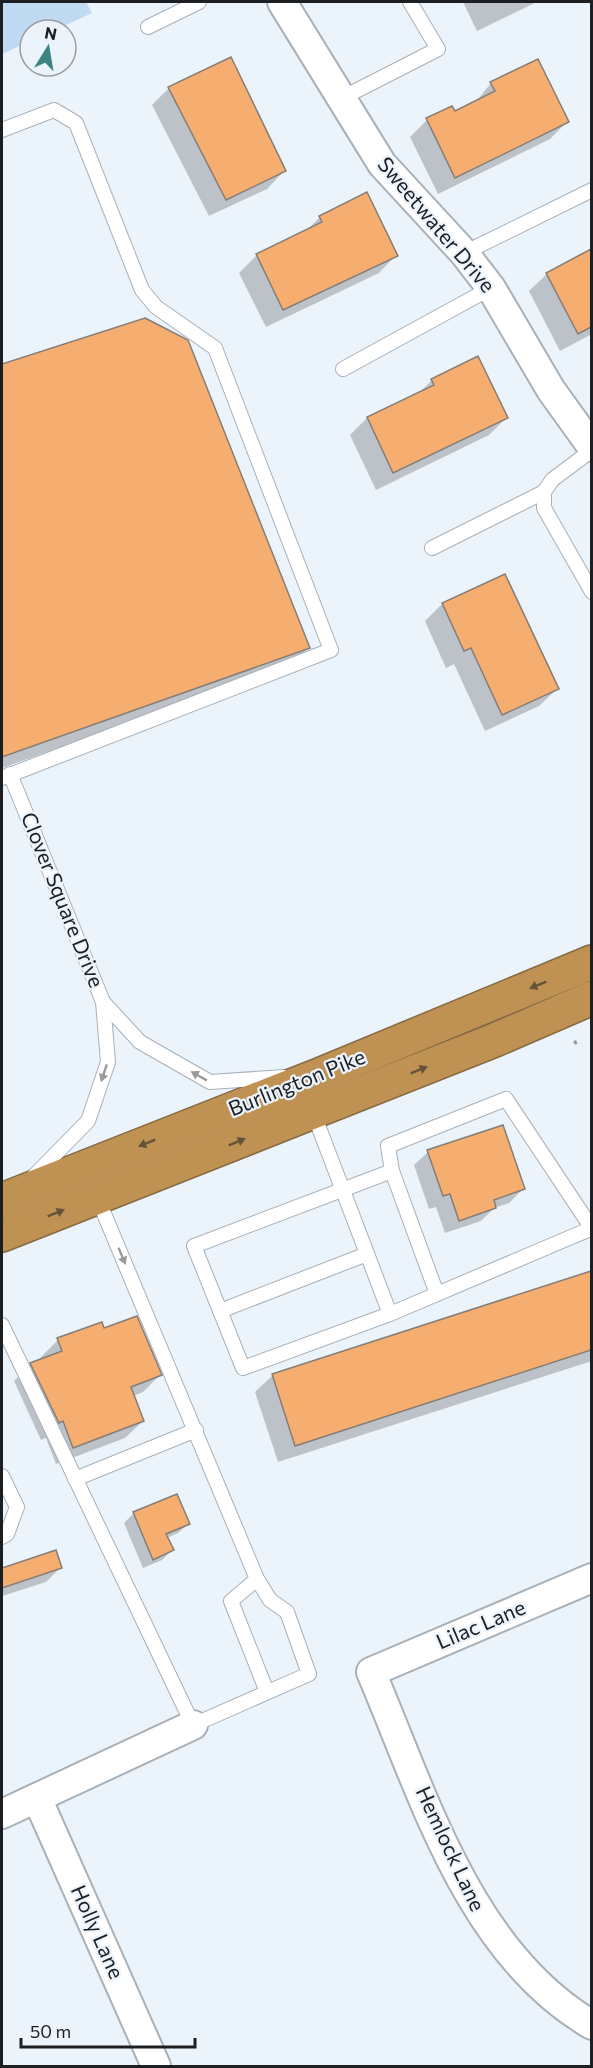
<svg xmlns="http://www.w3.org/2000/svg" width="593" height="2068" viewBox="0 0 593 2068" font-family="Commissioner,sans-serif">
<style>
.green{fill:#c0daf2}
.shadow{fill:#0003}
.building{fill:#f6ae70;stroke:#857d76;stroke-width:1.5}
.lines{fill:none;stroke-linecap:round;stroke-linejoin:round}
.lane-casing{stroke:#a8b0b8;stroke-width:16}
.street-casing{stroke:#a8b0b8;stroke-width:32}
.highway-casing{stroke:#866a42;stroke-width:36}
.path{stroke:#949aa0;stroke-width:4;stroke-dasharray:3 3;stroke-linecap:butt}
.lane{stroke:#fff;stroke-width:14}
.street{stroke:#fff;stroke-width:28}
.highway{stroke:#bf9254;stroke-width:33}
.oneway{fill:#655338}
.oneway2{fill:#999a9c}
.labels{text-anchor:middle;stroke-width:4.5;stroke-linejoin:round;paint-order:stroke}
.street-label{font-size:21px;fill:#1c1f22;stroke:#ebf3fb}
</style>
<rect width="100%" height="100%" fill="#ebf3fb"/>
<path class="green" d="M 2,2 L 86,2 L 92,13 L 55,30 L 30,30 L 30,41 L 2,54 Z"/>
<g class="shadow">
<path d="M 463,2 L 537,2 L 477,31 Z"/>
<path d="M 491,83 L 567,122 L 550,139 L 438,194 L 410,137 L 427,120 L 454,113 L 475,103 Z"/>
<path d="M 169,88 L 284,171 L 267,189 L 209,216 L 152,105 Z"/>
<path d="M 320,217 L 396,255 L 379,273 L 266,327 L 239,273 L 257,255 L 305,232 Z"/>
<path d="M 592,251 L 592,334 L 560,351 L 529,291 L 547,274 Z"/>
<path d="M 145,320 L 308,648 L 291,665 L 2,768 L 2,365 Z"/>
<path d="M 432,380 L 506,418 L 489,435 L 376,490 L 350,435 L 367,418 L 418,394 Z"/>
<path d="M 442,604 L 557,689 L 539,706 L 485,731 L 454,664 L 446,668 L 425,621 Z"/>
<path d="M 428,1152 L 523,1189 L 509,1203 L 494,1208 L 481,1221 L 445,1233 L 436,1207 L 429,1209 L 414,1165 Z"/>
<path d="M 592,1273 L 592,1361 L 278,1462 L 255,1392 L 273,1375 Z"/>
<path d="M 103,1330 L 160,1375 L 143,1392 L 133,1396 L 143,1421 L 125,1438 L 56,1464 L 46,1438 L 41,1440 L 14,1381 L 31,1364 L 42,1360 L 41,1357 L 58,1340 Z"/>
<path d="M 134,1513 L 188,1524 L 178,1533 L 167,1538 L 172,1550 L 162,1560 L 143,1568 L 124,1523 Z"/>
<path d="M 55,1552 L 60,1568 L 46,1582 L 2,1596 L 2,1569 Z"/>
</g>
<g class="building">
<path d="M 231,57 L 286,171 L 226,200 L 168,87 Z"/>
<path d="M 538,59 L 569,122 L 455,178 L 426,118 L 452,106 L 455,111 L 495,91 L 490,82 Z"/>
<path d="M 367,192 L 398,256 L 283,310 L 256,254 L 322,222 L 319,216 Z"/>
<path d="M 591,249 L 591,327 L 578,334 L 546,273 Z"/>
<path d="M 145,318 L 188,340 L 310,648 L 2,757 L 2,364 Z"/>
<path d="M 478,356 L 508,418 L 393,473 L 367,417 L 434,385 L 431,379 Z"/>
<path d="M 505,574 L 559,689 L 502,715 L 471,648 L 464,651 L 442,603 Z"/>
<path d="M 503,1125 L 525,1189 L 494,1200 L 496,1208 L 459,1221 L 450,1194 L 443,1196 L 427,1150 Z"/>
<path d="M 591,1271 L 591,1350 L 295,1446 L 272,1374 Z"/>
<path d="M 137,1316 L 162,1375 L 131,1387 L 144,1421 L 73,1448 L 63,1421 L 59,1423 L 30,1363 L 62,1351 L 57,1338 L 102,1322 L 104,1328 Z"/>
<path d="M 177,1494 L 190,1524 L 166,1534 L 174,1550 L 153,1560 L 133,1512 Z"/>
<path d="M 56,1550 L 62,1568 L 2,1588 L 2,1568 Z"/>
</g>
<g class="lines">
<defs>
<g id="lane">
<path d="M 148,27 L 199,2"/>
<path d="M 342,98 L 438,49 L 410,2"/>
<path d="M 2,130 L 54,110 L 76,123 L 142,290 L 156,307 L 215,348 L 331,650 L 2,778"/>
<path d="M 464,253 L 592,190"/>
<path d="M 343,369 L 491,288"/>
<path d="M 592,450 L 552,480 L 544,492 L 544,508 L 592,592"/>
<path d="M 432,548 L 544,492"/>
<path d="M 10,774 L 103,1002"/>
<path d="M 313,1112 L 390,1314 L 243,1368 L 194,1246 L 392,1171 L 388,1146 L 506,1099 L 587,1221 L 590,1229 L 390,1314"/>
<path d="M 392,1171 L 437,1294"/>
<path d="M 31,1179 L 88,1121 L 108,1062 L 103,1002 L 140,1042 L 210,1082 L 284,1077"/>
<path d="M 220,1311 L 367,1254"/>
<path d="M 2,1325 L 193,1725 L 309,1674 L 287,1612 L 270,1600 L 257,1579 L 97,1197"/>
<path d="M 2,1476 L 17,1507 L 7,1534 L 2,1537"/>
<path d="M 75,1479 L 196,1430"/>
<path d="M 257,1579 L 231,1601 L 267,1692"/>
</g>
<g id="street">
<path d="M 282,2 L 382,164 L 464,253 L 491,288 L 551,390 L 592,447"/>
<path d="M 592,1578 L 371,1672 C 424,1796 469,1953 592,2025"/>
<path d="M 37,1798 L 156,2066"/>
<path d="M 2,1814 L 193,1725"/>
</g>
<g id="highway">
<path d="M 2,1200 L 319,1075 L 592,962"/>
<path d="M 2,1235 L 495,1040 L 592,998"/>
</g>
</defs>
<use href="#lane" class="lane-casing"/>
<use href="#street" class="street-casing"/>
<use href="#highway" class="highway-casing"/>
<path class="path" d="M 574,1043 L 579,1041"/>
<use href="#lane" class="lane"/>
<use href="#street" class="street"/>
<use href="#highway" class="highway"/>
</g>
<defs><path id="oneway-solid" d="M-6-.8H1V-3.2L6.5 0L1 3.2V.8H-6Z" transform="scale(1.5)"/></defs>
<g class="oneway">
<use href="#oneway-solid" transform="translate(538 985) rotate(158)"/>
<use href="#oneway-solid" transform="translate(419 1070) rotate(-22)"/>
<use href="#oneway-solid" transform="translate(237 1142) rotate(-22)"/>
<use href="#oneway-solid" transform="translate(147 1143) rotate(158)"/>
<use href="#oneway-solid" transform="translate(56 1213) rotate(-22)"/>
</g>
<g class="oneway2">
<use href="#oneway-solid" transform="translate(104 1073) rotate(108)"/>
<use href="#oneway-solid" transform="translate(199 1076) rotate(-151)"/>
<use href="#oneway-solid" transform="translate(122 1256) rotate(67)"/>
</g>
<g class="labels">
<g class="street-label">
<text transform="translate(436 225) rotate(50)" y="7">Sweetwater Drive</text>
<text transform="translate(62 900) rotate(68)" y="7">Clover Square Drive</text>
<text transform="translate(297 1083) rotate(-22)" y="7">Burlington Pike</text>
<text transform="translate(481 1625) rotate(-23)" y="7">Lilac Lane</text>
<text transform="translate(450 1849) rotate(65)" y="7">Hemlock Lane</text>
<text transform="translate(97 1932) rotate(66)" y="7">Holly Lane</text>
</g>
</g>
<rect width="593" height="2068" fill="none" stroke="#1c1f22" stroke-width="6"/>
<g transform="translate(48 48) rotate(11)"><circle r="28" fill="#ebf3fb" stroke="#989ea4" stroke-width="1.5"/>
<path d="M0-4.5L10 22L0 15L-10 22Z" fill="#3d8584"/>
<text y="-9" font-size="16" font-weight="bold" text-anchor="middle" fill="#1c1f22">N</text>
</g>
<path d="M21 2038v9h174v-9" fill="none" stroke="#1c1f22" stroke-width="3"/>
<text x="30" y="2038" font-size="18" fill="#1c1f22" stroke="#ebf3fb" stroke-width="4.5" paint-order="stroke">50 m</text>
</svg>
